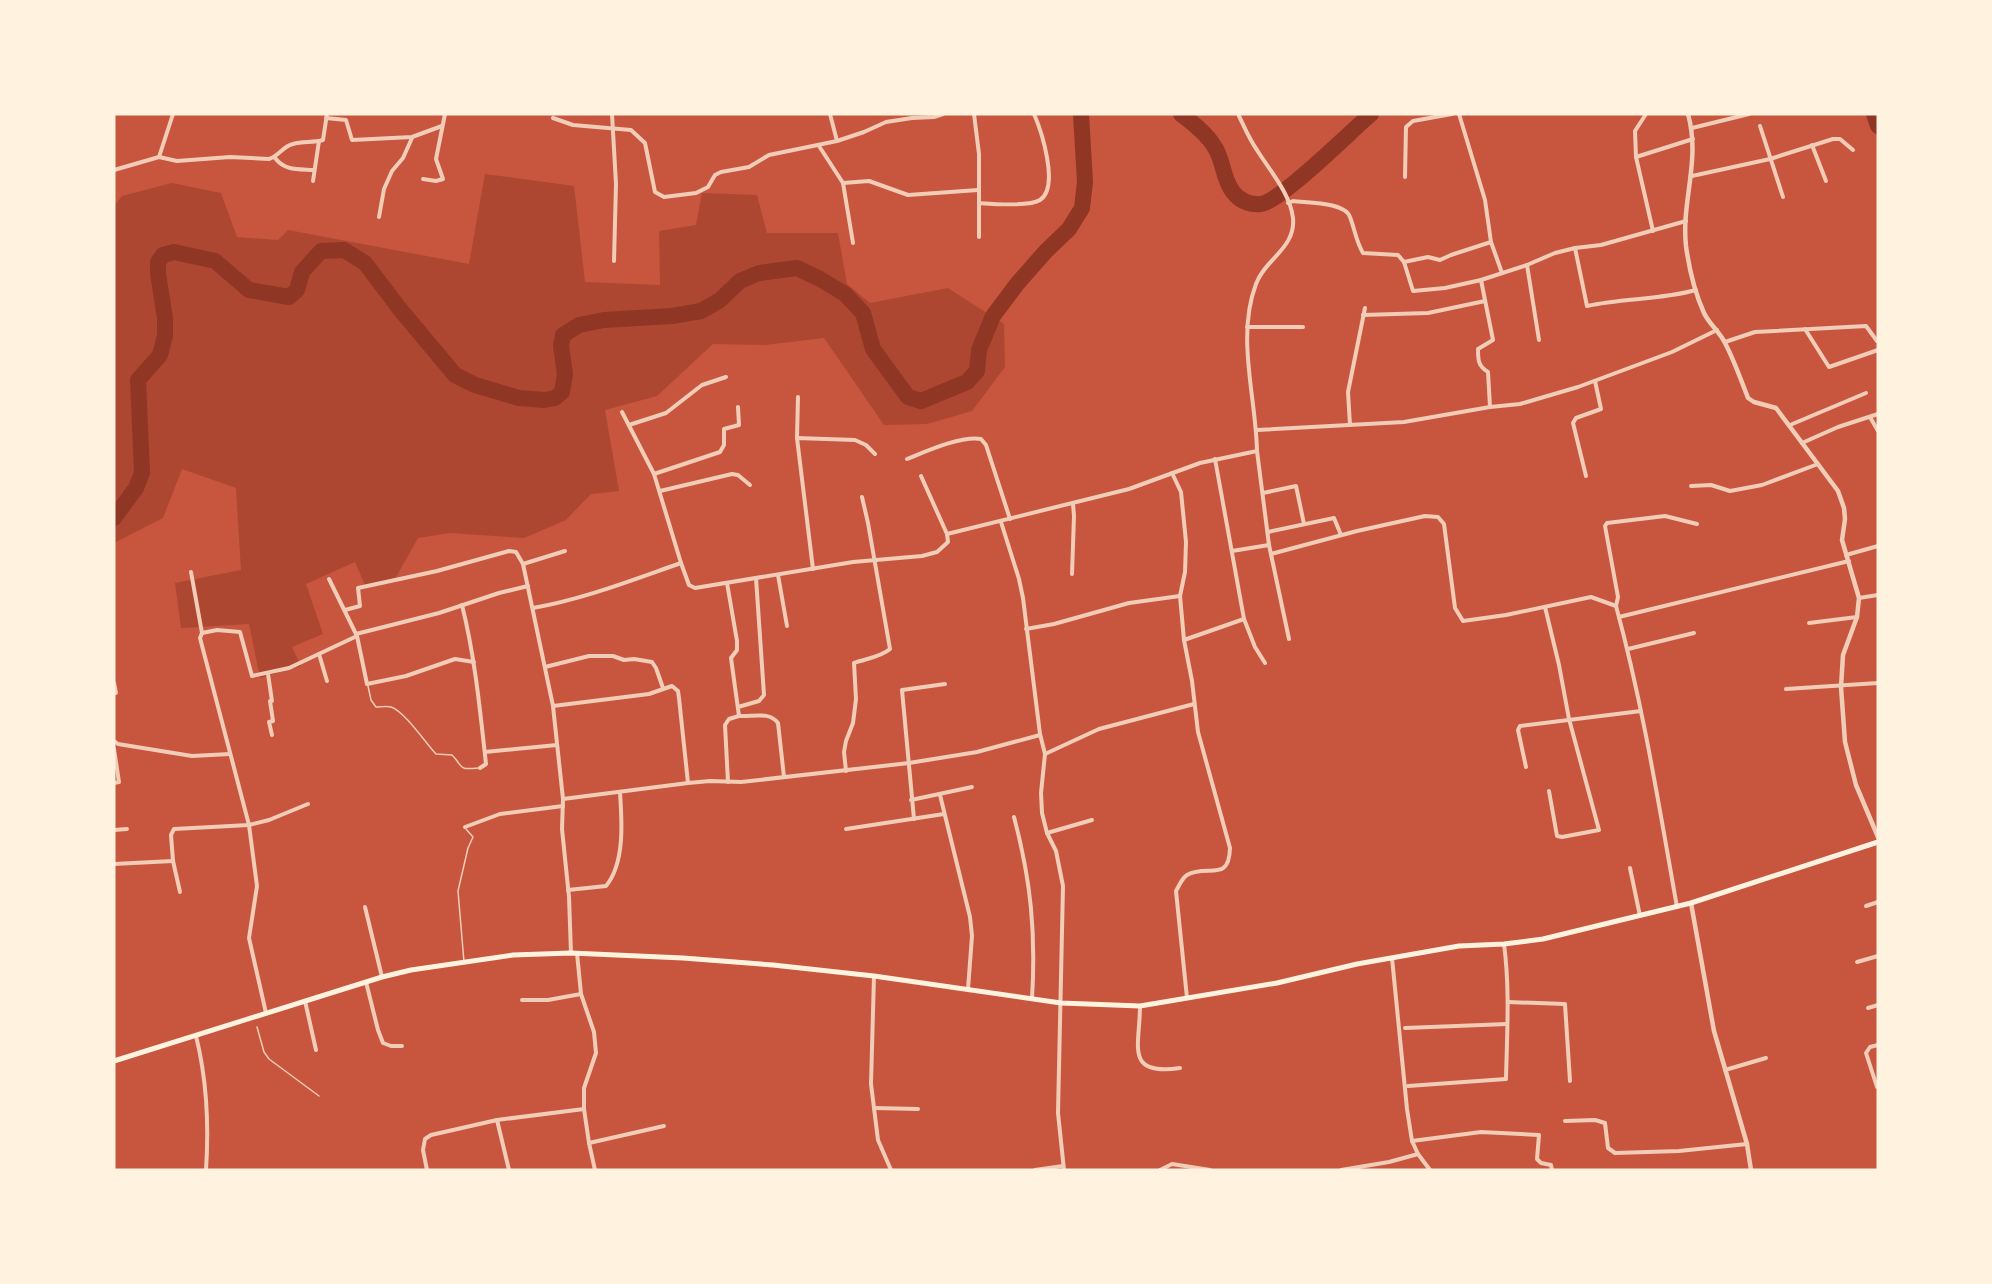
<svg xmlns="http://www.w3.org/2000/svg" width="1992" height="1284" viewBox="0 0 1992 1284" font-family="Mulish,sans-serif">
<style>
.green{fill:#ae4732}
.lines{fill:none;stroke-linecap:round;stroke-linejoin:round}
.river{stroke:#8f3625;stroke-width:16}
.service{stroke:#f1ccb7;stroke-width:1.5}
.minor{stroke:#f1ccb7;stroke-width:4}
.tertiary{stroke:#f1ccb7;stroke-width:4.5}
.secondary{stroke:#fff3e0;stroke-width:5}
</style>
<rect width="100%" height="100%" fill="#c8553d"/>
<path class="green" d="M 485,174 L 574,186 L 585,282 L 660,285 L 659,231 L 696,225 L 702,193 L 757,195 L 767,233 L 838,233 L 847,284 L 870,303 L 948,288 L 1004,324 L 1005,367 L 972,411 L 927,424 L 884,425 L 824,338 L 765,345 L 713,344 L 657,396 L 605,410 L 619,491 L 591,494 L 566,520 L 524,538 L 450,533 L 418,538 L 395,579 L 365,585 L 355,562 L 306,584 L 323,634 L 292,647 L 301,666 L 260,678 L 249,624 L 181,628 L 175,583 L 241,570 L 236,488 L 182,469 L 163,518 L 114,543 L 114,206 L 122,196 L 172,183 L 221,193 L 237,237 L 278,240 L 288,230 L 469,264 Z"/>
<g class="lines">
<g class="river">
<path d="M 1181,114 C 1193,123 1206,133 1214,146 C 1224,160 1222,178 1233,192 C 1240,201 1250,205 1261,204 C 1280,202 1352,130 1371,114"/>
<path d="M 1874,114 L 1878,126"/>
<path d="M 114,518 L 136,488 L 142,473 L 138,380 L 160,355 L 165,336 L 165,318 L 158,274 L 158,262 L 163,255 L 174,252 L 215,261 L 249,290 L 289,297 L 297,290 L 302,272 L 321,251 L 344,250 L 365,263 L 399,308 L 455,375 L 475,385 L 519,398 L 544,400 L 555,398 L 562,392 L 565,374 L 561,346 L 563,335 L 579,325 L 604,320 L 672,316 L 701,311 L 720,300 L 740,281 L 759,273 L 797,268 L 820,279 L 845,294 L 863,313 L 873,349 L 908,397 L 921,401 L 967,382 L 977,371 L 979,350 L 993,316 L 1017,284 L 1046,251 L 1069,229 L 1082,208 L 1085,182 L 1081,114"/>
</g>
<g class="service">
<path d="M 368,686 L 371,700 L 376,707 C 380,707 387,706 391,707 C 404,711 425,742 436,754 L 452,755 C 465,768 456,770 479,768"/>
<path d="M 464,962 L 458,891 L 468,848 L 473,837 L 466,829"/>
<path d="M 257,1027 L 264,1052 L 269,1059 L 319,1096"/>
</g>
<g class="minor">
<path d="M 612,114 L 616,184 L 614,261"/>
<path d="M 830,114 L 837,141"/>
<path d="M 974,114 L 979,154 L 979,203 C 993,204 1029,207 1040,200 C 1060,187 1041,130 1034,114"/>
<path d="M 1459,114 L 1485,200 L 1491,242 L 1502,273"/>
<path d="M 1646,114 L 1635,131 L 1636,157 L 1653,231"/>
<path d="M 326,118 L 346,120 L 352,140 L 412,137 L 442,126"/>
<path d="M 553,118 L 573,125 L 631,130 L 645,143 L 655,192 L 664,197 L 696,193 L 708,187 L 715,175 L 721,172 L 749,167 L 769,155 L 837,141 L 864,132 L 886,122 L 912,118 L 934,117 L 943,114"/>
<path d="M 1760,126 L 1783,197"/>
<path d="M 1692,128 L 1749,114"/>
<path d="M 1812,145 L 1826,181"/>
<path d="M 819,146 L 843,183 L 853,243"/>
<path d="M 159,157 L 173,114"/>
<path d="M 1636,157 L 1693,139"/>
<path d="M 275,158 C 285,171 298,169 314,170"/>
<path d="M 114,170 L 159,157 L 177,161 L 230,157 L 269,159 C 279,156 283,146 293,144 C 303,141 313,143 323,140 L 327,114"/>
<path d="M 1692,176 L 1770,159 L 1833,139 L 1840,139 L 1853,150"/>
<path d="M 1405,177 L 1406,127 L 1413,121 L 1452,114"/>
<path d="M 423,179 L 436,181 L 443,179 L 436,159 L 445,114"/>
<path d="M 313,181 L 319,141"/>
<path d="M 843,183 L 869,181 L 908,195 L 978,190"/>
<path d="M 979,203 L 979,237"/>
<path d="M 1288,203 L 1293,201 C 1308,203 1345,202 1350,217 C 1355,230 1356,241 1363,253 L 1398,255 L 1404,262 L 1413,291 L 1445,288 L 1481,280 L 1527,265 L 1555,253 L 1575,248 L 1601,245 L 1686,221"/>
<path d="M 379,217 L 384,189 L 392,171 L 403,158 L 412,138"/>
<path d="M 1575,248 L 1587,306 C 1623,298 1660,300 1696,290"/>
<path d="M 1404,262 L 1428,257 L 1440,260 L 1451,255 L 1491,242"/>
<path d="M 1527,265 L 1539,340"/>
<path d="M 1481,280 L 1493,340 L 1478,349 C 1478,360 1478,366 1488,372 L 1490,407"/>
<path d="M 1363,315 L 1428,313 L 1485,301"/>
<path d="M 1247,327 L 1303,327"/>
<path d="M 1805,329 L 1829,367 L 1878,350"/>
<path d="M 1725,342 L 1755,332 L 1866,326 L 1877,341"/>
<path d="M 622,412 L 654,474 L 681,563"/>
<path d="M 1870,417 L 1878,431"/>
<path d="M 629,425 L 666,413 L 702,385 L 726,377"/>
<path d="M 1350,425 L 1348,392 L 1365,308"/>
<path d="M 1790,425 L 1866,393"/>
<path d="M 1257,430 L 1404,422 L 1490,407 L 1520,404 L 1578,387 L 1672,352 L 1717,330"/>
<path d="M 797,438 L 798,397"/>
<path d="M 1802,443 L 1838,427 L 1878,414"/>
<path d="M 1257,451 L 1269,545 L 1289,639"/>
<path d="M 907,459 C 927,451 960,436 981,439 L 986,445 L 1010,519"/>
<path d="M 1215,459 L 1244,619 L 1255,647 L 1265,663"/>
<path d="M 1172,473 L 1181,492 L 1186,542 L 1185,572 L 1180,596 L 1184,640 L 1192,681 L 1198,732 L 1230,848 C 1229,884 1207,863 1187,875 C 1182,878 1179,886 1176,891 L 1187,998"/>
<path d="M 654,474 L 720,452 L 724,445 L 724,429 L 739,425 L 738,407"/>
<path d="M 1586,476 L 1573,423 L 1576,418 L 1601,409 L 1595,381"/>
<path d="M 1691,486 L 1711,485 L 1730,491 L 1762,485 L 1818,464"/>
<path d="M 660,491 L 732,474 L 738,475 L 750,485"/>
<path d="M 1263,493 L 1296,486 L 1304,524"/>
<path d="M 1001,522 L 1019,579 L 1023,598 L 1040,734 L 1045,754 L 1041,793 L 1042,813 L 1047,833 L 1056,851 L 1063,886 L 1058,1113 L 1064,1170"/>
<path d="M 1268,532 L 1334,518 L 1341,535"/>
<path d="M 947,534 L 1129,489 L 1200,463 L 1257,451 C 1256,397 1236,337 1256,284 C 1265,259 1296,248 1293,218 C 1290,193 1270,171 1257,150 C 1249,139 1244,126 1238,114"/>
<path d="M 1232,551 L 1269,545"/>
<path d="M 1271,554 L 1357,531 L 1425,516 L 1438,517 L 1444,524 L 1455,608 L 1463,621 L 1506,615 L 1591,597 L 1616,606 C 1643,705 1659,806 1677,907"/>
<path d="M 1846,555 L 1878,546"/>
<path d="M 523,564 L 565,551"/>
<path d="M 813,569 L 797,438 L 855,440 L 866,445 L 875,454"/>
<path d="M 1072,574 L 1074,516 L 1073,504"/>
<path d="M 778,575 L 787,626"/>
<path d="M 329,579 L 356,634"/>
<path d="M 727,583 L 737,641 L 737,650 L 731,658 L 739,716 C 753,717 769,711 778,723 L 784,777"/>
<path d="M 1859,598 L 1878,595"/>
<path d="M 462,605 C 475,657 480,710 486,764 L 480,768"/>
<path d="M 1616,606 L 1618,597 L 1605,526 L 1607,523 L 1665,516 L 1697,524"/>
<path d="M 1545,607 L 1559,665 L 1569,719 L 1599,830 L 1562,837 L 1557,836 L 1549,791"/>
<path d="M 533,608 C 584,599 632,580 681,563 L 689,585 L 695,588 L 853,562 L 922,556 L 937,552 L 948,542 L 947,534 L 921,476"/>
<path d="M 345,610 L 360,606 L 358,588 L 437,571 L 509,551 L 516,552 L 523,564 L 553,706 L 563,799 L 562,829 L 569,897 L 571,953"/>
<path d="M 1619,617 L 1849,561"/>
<path d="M 1809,623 L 1857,617"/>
<path d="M 1026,629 L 1054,624 L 1129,603 L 1180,596"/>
<path d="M 202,633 L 217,630 L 240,632 L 252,676 L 289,668 L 357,636 L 356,634 L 439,613 L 499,593 L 528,586"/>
<path d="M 357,636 L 367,684 L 406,676 L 455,659 L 474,662"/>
<path d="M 1184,640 L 1244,619"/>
<path d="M 1628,649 L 1694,633"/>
<path d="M 319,654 L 327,681"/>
<path d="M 545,667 L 589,656 L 613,656 L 624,660 L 634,659 L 652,662 L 656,668 L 663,688"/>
<path d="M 268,674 L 272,701 L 270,701 L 273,721 L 269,722 L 272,735"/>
<path d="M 114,683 L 116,693"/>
<path d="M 1786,689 L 1878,683"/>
<path d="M 553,706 L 649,694 L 672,686 L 678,691 L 679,698 L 688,783"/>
<path d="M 738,707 L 759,701 L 764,695 L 756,578"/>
<path d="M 114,741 L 118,744 L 192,756 L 230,754"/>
<path d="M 114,749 L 119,782 L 114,783"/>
<path d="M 485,752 L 557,745"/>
<path d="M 1045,754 L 1099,729 L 1194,704"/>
<path d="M 1526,767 L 1518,730 L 1520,726 L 1641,711"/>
<path d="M 846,771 L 844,752 L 846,741 L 853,723 L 856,699 L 854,663 C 865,659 881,657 890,649 L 868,523 L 862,497"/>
<path d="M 728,782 L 725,725 L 729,719 L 739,716"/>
<path d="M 940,795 L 970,917 L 972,936 L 968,989"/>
<path d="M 563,799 L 688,783 L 710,781 L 741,782 L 909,763 L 977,752 L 1040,735"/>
<path d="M 911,800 L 972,787"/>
<path d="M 1014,817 C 1031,881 1036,933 1032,999"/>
<path d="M 914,819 L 902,690 L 945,684"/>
<path d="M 465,827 L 500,814 L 563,806"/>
<path d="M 846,829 L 944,814"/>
<path d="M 114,830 L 127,829"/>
<path d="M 1047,833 L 1092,820"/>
<path d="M 173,861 L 180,892"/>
<path d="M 114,864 L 173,861 L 171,835 L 174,829 L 249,825 L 200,638 L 202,633 L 191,572"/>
<path d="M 1630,868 L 1640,916"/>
<path d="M 568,890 L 606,886 C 625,863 622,821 620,793"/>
<path d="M 1866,906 L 1878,902"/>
<path d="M 365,907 L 382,977"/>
<path d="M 577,953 L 581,994 L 594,1032 L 596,1053 L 584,1088 L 584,1109 L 589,1143 L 595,1170"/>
<path d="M 1392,958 L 1407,1109 L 1412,1141 L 1418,1154 L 1430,1170"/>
<path d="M 1857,962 L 1878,956"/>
<path d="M 874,976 L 871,1084 L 878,1140 L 891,1170"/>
<path d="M 366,982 L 378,1030 L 383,1043 L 391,1046 L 402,1046"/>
<path d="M 522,1000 L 548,1000 L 581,994"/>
<path d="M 305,1001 L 316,1050"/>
<path d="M 1508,1002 L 1565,1004 L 1570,1081"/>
<path d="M 1140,1006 C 1140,1046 1124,1076 1180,1068"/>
<path d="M 1868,1008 L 1878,1005"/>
<path d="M 266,1013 L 249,938 L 257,886 L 249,825 L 269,820 L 308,804"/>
<path d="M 1405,1028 L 1507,1024"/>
<path d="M 196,1036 C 207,1080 209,1125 206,1170"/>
<path d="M 1725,1070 L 1766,1058"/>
<path d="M 1408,1086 L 1506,1079 C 1507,1034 1510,989 1504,944"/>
<path d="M 1877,1087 L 1866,1053 L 1870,1047 L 1878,1045"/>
<path d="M 874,1108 L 918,1109"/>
<path d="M 497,1120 L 509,1170"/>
<path d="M 1565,1121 L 1595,1120 L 1605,1123 L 1608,1148 L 1615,1153 L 1679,1151 L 1747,1144"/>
<path d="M 1412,1141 L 1481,1132 L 1539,1135 L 1537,1159 L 1541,1163 L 1551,1165 L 1552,1170"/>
<path d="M 589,1143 L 664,1126"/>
<path d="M 427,1170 L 423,1150 L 425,1139 L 431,1135 L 497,1120 L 584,1109"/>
<path d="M 1035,1170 L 1063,1166"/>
<path d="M 1160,1170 L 1172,1164 L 1210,1170"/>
<path d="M 1341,1170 L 1389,1162 L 1418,1154"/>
</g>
<g class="tertiary">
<path d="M 1688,114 C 1701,161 1681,201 1686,246 C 1689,268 1695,293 1704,313 C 1709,324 1720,332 1725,343 C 1734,360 1741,380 1748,398 L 1754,402 L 1776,408 L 1838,491 L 1844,508 L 1845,519 L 1842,540 L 1859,598 L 1857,617 L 1843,655 L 1841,687 L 1845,742 L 1856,785 L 1878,837"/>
<path d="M 1691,903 L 1714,1031 L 1747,1144 L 1751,1170"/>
</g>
<path class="secondary" d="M 114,1061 L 382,977 L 411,970 L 513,955 L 571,953 L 683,958 L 773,965 L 874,976 L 1061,1003 L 1140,1006 L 1277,983 L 1357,964 L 1459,946 L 1504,944 L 1543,939 L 1691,903 L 1878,842"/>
</g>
<rect width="1992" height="1284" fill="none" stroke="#fff3e0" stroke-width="231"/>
</svg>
